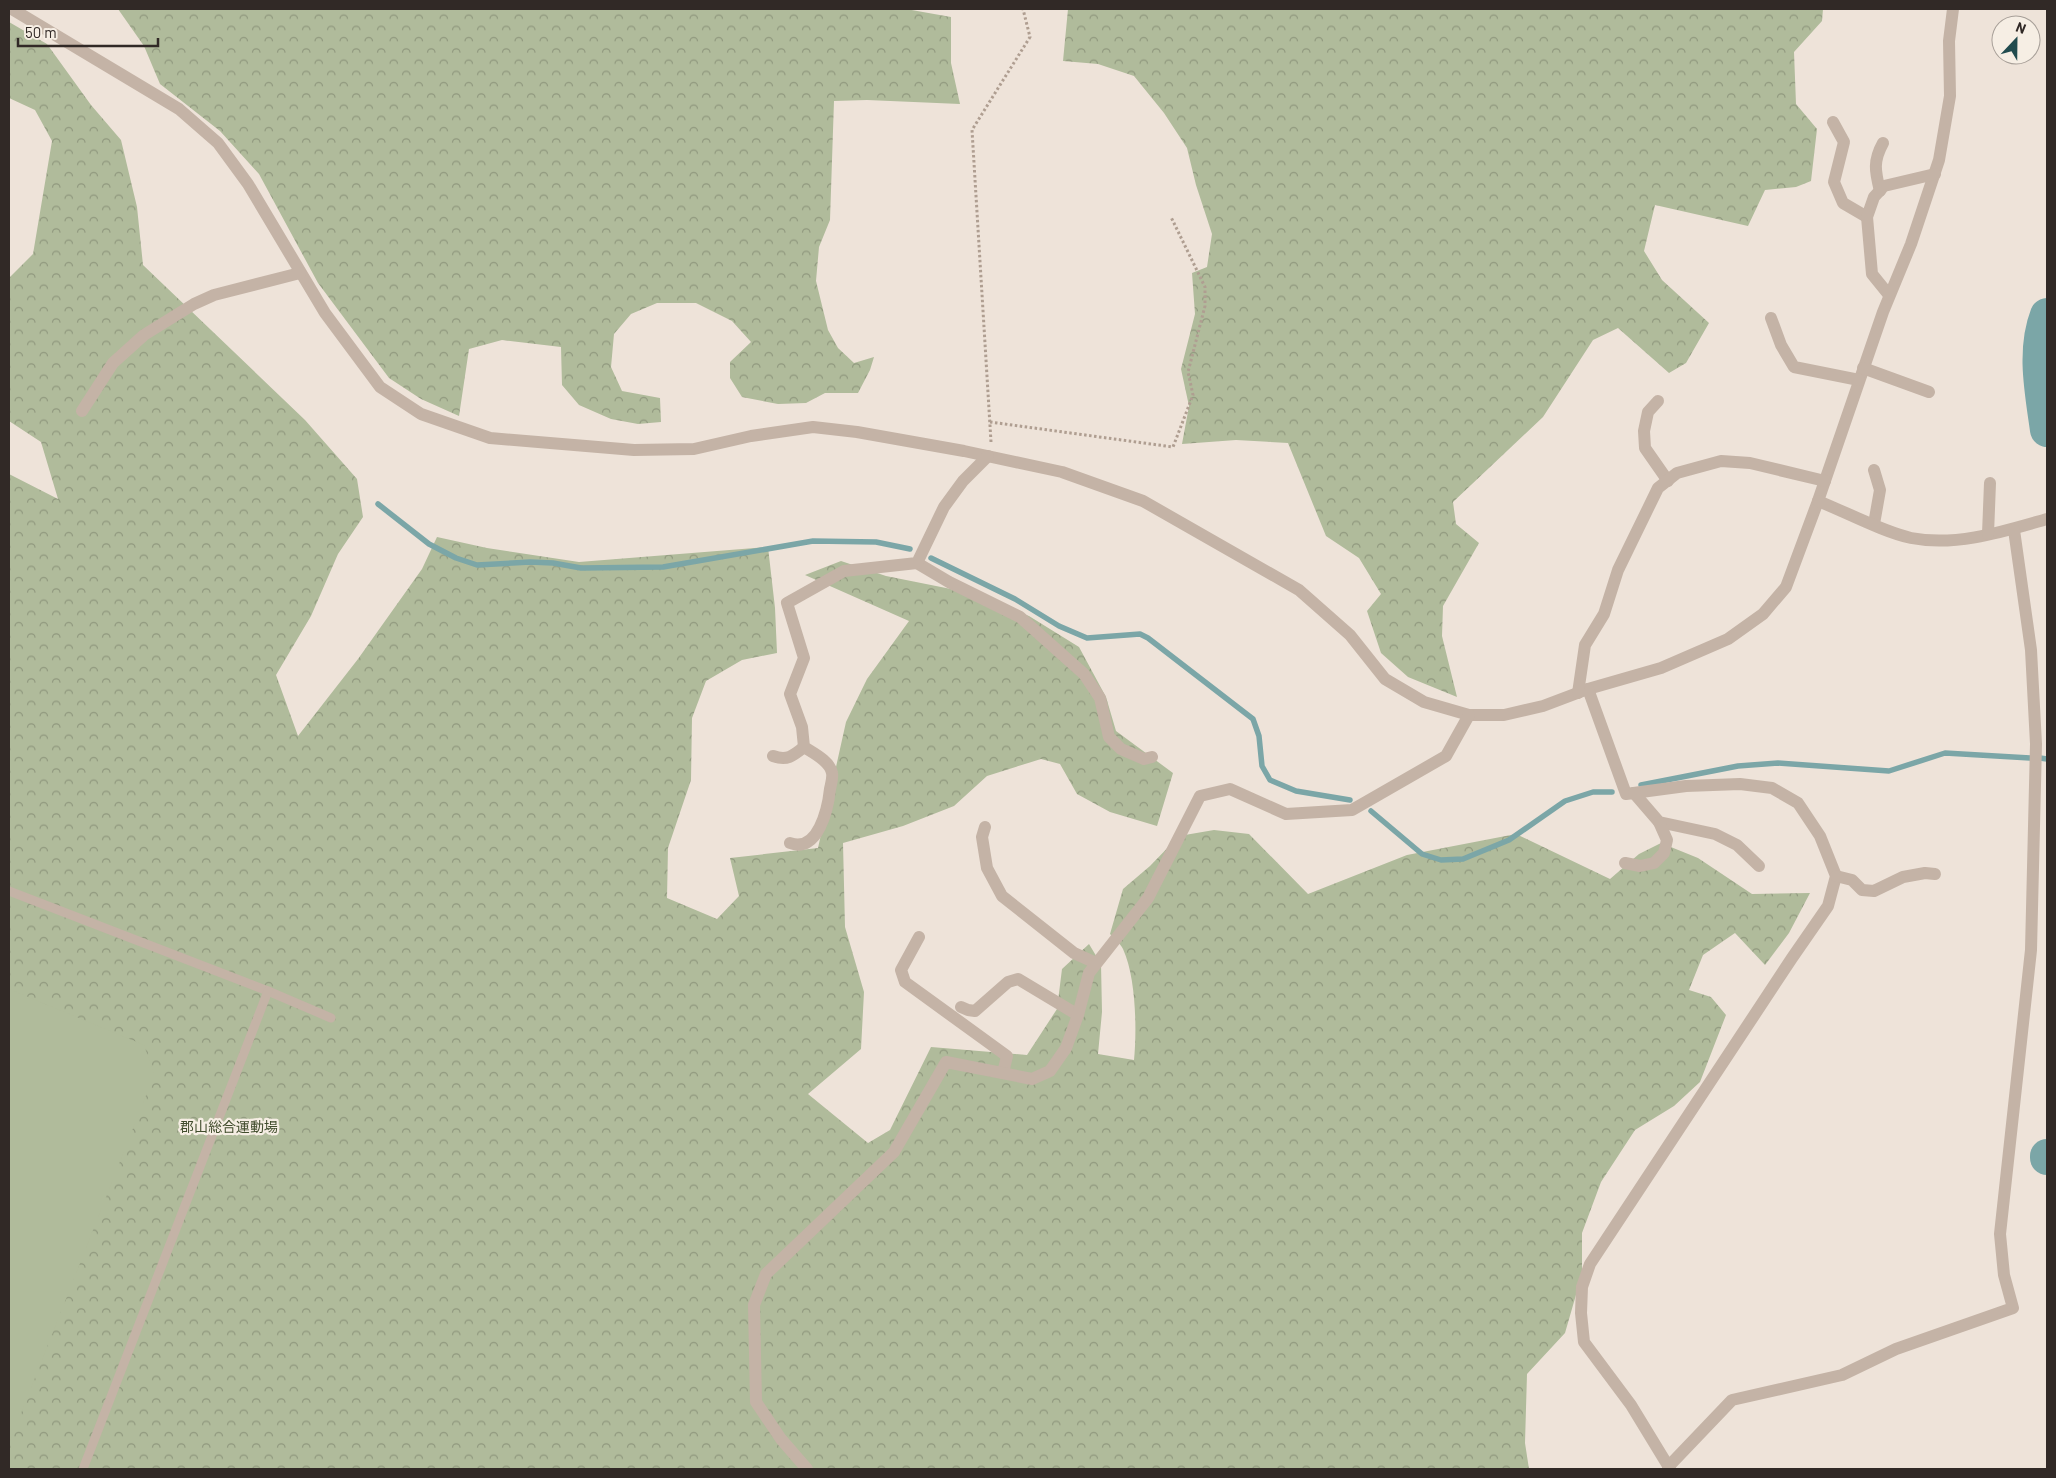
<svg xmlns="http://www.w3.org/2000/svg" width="2056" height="1478" viewBox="0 0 2056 1478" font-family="Barlow,'Noto Sans JP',sans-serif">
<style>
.forest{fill:url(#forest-crowns)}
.garden{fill:#b0bb9b}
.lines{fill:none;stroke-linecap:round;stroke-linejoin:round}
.stream{stroke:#7ba6a7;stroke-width:5.5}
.river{stroke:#7ba6a7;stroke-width:34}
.path{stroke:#af9e91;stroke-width:3;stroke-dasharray:2.5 2.5;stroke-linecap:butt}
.lane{stroke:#c4b3a6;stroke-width:9}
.street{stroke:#c4b3a6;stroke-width:12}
.labels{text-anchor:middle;stroke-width:4.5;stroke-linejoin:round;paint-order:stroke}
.park-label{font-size:14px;fill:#414d2d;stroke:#f6eee4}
</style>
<defs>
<pattern id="forest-crowns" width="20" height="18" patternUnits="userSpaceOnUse" patternTransform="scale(1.25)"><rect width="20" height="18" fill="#b0bb9b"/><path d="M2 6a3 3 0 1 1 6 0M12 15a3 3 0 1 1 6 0" fill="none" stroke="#90987e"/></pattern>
</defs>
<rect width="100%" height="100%" fill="#eee3d9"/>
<g class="forest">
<path d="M 118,9 L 906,9 L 951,17 L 951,63 L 960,104 L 867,100 L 834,101 L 830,220 L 819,247 L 816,281 L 828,330 L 838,348 L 854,363 L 874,357 L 870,370 L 858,393 L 825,393 L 806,403 L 778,404 L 742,397 L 730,378 L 730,362 L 751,342 L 732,321 L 696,303 L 657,303 L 631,314 L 614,334 L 611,367 L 622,391 L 660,398 L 661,422 L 638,424 L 611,419 L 579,405 L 562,385 L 561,347 L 502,340 L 469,349 L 459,416 L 421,399 L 389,378 L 318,283 L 259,174 L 220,131 L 160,84 L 144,46 Z"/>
<path d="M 1068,9 L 1823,9 L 1822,21 L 1794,52 L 1796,104 L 1817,129 L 1811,181 L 1796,187 L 1765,190 L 1748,226 L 1655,205 L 1644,251 L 1662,280 L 1709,323 L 1686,363 L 1669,373 L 1618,328 L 1593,340 L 1543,417 L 1453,502 L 1456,524 L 1479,543 L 1443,606 L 1442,636 L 1457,697 L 1408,677 L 1381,653 L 1367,611 L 1381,594 L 1359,558 L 1326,536 L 1288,443 L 1236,440 L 1182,444 L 1189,406 L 1181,369 L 1195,314 L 1192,273 L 1207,267 L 1212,234 L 1196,185 L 1187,148 L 1164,113 L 1134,76 L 1098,64 L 1063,61 Z"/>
<path d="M 9,22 L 47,44 L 91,105 L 121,140 L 137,207 L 143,265 L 305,420 L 357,479 L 363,517 L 338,554 L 311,616 L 276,675 L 298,736 L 358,659 L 422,569 L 437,537 L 487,548 L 579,562 L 768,547 L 775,608 L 777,653 L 742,660 L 706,681 L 692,718 L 691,780 L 668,848 L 667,898 L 717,919 L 739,896 L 730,858 L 818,848 L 846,722 L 867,679 L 909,621 L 805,575 L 841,561 L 886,576 L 951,589 L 1029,616 L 1079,647 L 1106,697 L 1116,731 L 1173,773 L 1157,826 L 1110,812 L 1077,794 L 1060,764 L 1041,759 L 987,776 L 954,806 L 903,826 L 843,843 L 845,927 L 864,992 L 861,1049 L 808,1094 L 868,1143 L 890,1130 L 931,1047 L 1027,1055 L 1057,1009 L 1062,969 L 1089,944 L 1101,964 L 1102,1012 L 1098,1054 L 1134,1060 C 1137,1030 1136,977 1123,949 C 1120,943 1114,938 1110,934 L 1123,889 L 1150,866 L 1179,836 L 1214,830 L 1249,834 L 1308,894 L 1407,855 L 1516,834 L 1610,879 L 1639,854 L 1661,843 L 1698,858 L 1752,894 L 1810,893 L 1789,933 L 1765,965 L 1735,933 L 1703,955 L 1689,990 L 1711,997 L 1726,1015 L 1700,1082 L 1674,1106 L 1635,1130 L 1601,1182 L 1582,1233 L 1582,1274 L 1565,1333 L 1527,1374 L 1525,1443 L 1529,1469 L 9,1469 L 9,474 L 58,499 L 41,442 L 9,421 L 9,278 L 33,254 L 52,141 L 35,110 L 9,98 Z"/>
</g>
<path class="garden" d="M 9,989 L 144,1045 L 154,1075 L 9,1444 Z"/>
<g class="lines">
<g class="stream">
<path d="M 378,504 L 429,544 L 456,558 L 477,565 L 530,562 L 553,563 L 581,568 L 663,567 L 813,541 L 876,542 L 910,549"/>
<path d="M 931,558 L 1015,599 L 1059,626 L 1087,638 L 1140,634 L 1148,638 L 1253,719 L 1259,736 L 1262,766 L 1270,780 L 1296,791 L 1350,800"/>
<path d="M 2040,758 L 2047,759"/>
<path d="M 1641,785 L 1738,766 L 1778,763 L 1889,771 L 1945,753 L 2030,758"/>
<path d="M 1371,811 L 1422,854 L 1441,860 L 1463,859 L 1509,840 L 1565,801 L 1593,792 L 1612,792"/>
</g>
<g class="river">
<path d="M 2047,315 C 2033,351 2042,393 2047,430"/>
<path d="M 2047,1156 L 2047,1158"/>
</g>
<g class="path">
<path d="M 990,422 L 1173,447 L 1193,395 L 1188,372 L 1205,306 L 1205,287 L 1171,217"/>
<path d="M 991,442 L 972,130 L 1030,37 L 1023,9"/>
</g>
<g class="lane">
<path d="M 9,891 L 268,991 L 331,1018"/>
<path d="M 83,1469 L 268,991"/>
</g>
<g class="street">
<path d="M 12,9 L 179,109 L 218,143 L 248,184 L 325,313 L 380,387 L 421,414 L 490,438 L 634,450 L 694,449 L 751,436 L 813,427 L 857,432 L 964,451 L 1062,472 L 1143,501 L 1299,590 L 1350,635 L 1385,679 L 1424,702 L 1469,715 L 1504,715 L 1543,706 L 1588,689 L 1661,668 L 1728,639 L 1763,614 L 1786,587 L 1818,501 L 1883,312 L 1911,244 L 1939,160 L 1950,96 L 1949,41 L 1953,9"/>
<path d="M 1833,122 L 1844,142 L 1834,182 L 1843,203 L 1867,217"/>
<path d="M 1880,191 C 1875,171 1873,161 1883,143"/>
<path d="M 1889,295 L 1872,274 L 1867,217 L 1874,197 L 1884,186 L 1935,174"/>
<path d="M 1771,318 L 1781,345 L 1794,367 L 1859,380"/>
<path d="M 1863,368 L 1929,392"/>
<path d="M 1658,401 L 1648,412 L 1644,431 L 1645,448 L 1668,481"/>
<path d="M 82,411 L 113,363 L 144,335 L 194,304 L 214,295 L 300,273"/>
<path d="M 1874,470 L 1880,490 L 1874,524"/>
<path d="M 1818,501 C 1846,512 1883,532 1911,538 C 1956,547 2005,531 2047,519"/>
<path d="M 1988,534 L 1990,483"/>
<path d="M 917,563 L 949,582 L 1020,617 L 1084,674 L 1100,698 L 1109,737 L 1121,749 L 1144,759 L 1152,757"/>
<path d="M 1588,689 L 1626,794 L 1686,786 L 1740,784 L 1772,788 L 1798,803 L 1820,836 L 1836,876 L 1828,906 L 1792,958 L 1590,1264 L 1582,1287 L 1581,1313 L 1584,1342 L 1631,1405 L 1670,1469"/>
<path d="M 1578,693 L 1585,645 L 1604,614 L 1618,570 L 1658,488 L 1677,473 L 1721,461 L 1750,463 L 1825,481"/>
<path d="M 773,756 C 787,761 793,756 804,747"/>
<path d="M 1634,793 L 1659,822 L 1715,834 L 1737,845 L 1759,866"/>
<path d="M 985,827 L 982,837 L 987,868 L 1002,896 L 1074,953 L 1096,963"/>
<path d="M 790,843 C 818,854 828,808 830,789 C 831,784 833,778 832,773 C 830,761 813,753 804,747 L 802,727 L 790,694 L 804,658 L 787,603 L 844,571 L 917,563 L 944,507 L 963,481 L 988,456"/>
<path d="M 1625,863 L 1640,866 L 1654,863 L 1664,853 L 1667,840 L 1659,822"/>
<path d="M 1836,876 L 1852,880 L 1862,890 L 1874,891 L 1903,877 L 1925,873 L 1935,874"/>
<path d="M 919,937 L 901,970 L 905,982 L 1007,1056 L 1003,1073"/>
<path d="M 961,1007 L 968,1010 L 975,1011 L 1008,982 L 1018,979 L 1078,1015"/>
<path d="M 1668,1467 L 1732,1400 L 1842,1375 L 1896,1349 L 2013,1308 L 2004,1275 L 2000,1234 L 2031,950 L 2036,744 L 2031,650 L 2014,530"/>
<path d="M 807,1469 L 781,1439 L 756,1402 L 754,1305 L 766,1274 L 894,1152 L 946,1062 L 1032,1079 L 1050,1071 L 1066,1048 L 1078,1015 L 1089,973 L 1148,898 L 1200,796 L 1230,789 L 1286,814 L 1352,810 L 1446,756 L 1469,715"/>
</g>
</g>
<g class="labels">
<g class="park-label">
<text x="229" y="1132">郡山総合運動場</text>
</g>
</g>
<rect width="2056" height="1478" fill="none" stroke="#312926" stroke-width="20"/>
<g transform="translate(2016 40) rotate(22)"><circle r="24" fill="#f6eee4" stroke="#a79f98"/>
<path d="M0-4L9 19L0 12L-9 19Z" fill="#214b4e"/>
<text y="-8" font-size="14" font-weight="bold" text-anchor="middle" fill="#312926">N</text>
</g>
<path d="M18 38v8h140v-8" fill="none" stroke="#312926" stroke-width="2.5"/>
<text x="25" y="38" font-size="15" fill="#312926" stroke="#f6eee4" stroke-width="4" paint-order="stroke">50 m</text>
</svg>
